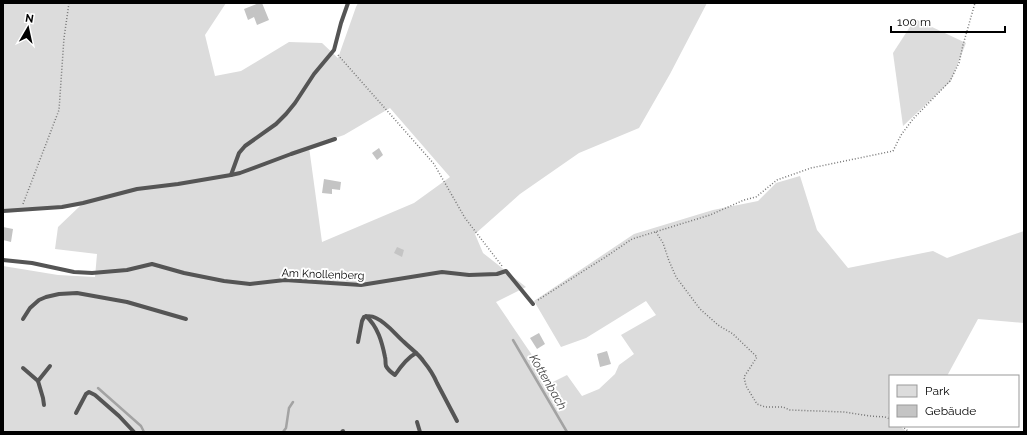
<svg xmlns="http://www.w3.org/2000/svg" width="1027" height="435" viewBox="0 0 1027 435" font-family="Raleway,sans-serif">
<style>
.green{fill:#dcdcdc;fill-rule:evenodd}
.lines{fill:none;stroke-linecap:round;stroke-linejoin:round}
.stream{stroke:#a3a3a3;stroke-width:2.5}
.building{fill:#c4c4c4}
.path{stroke:#777;stroke-width:1.5;stroke-dasharray:1 2;stroke-linecap:butt}
.service{stroke:#555;stroke-width:4}
.labels{text-anchor:middle;stroke-width:4;stroke-linejoin:round;paint-order:stroke}
.street-label{font-size:11px;fill:#000;stroke:#fff}
.water-label{font-size:12px;font-style:italic;fill:#444;stroke:#fff}
</style>
<rect width="100%" height="100%" fill="#fff"/>
<g class="green">
<path d="M 3,3 L 226,3 L 205,35 L 215,76 L 241,71 L 289,42 L 322,43 L 338,58 L 356,7 L 358,3 L 707,3 L 670,74 L 639,128 L 579,153 L 520,194 L 475,234 L 483,253 L 526,287 L 496,302 L 551,383 L 567,375 L 582,396 L 599,389 L 615,374 L 619,365 L 634,354 L 621,335 L 656,315 L 646,301 L 586,338 L 561,347 L 534,301 L 634,234 L 713,210 L 758,201 L 776,183 L 800,176 L 817,230 L 848,268 L 933,251 L 947,258 L 1024,231 L 1024,323 L 978,319 L 947,376 L 890,376 L 890,412 L 888,415 L 890,417 L 890,426 L 900,426 L 907,432 L 3,432 L 3,266 L 58,275 L 95,277 L 97,254 L 55,249 L 58,227 L 80,206 L 3,213 ZM 390,108 L 450,177 L 414,203 L 322,242 L 309,147 L 344,135 Z"/>
<path d="M 915,19 L 966,43 L 951,81 L 903,126 L 893,53 Z"/>
</g>
<g class="lines">
<g class="stream">
<path d="M 513,340 L 567,432"/>
<path d="M 98,388 L 141,426 L 144,432"/>
<path d="M 283,432 L 286,428 L 289,408 L 293,402"/>
</g>
</g>
<g class="building">
<path d="M 259,3 L 262,3 L 269,20 L 257,25 L 254,17 L 248,20 L 244,9 Z"/>
<path d="M 379,148 L 383,155 L 377,160 L 372,153 Z"/>
<path d="M 324,179 L 341,182 L 340,190 L 332,189 L 332,194 L 322,193 Z"/>
<path d="M 3,227 L 13,229 L 11,242 L 3,240 Z"/>
<path d="M 397,247 L 404,250 L 402,257 L 394,253 Z"/>
<path d="M 539,333 L 545,344 L 537,349 L 530,338 Z"/>
<path d="M 607,351 L 611,364 L 600,367 L 597,354 Z"/>
</g>
<g class="lines">
<g class="path">
<path d="M 338,55 L 434,164 L 465,218 L 502,266"/>
<path d="M 23,204 L 59,110 L 64,38 L 69,3"/>
<path d="M 656,232 L 663,243 L 669,261 L 676,277 L 700,309 L 718,325 L 733,334 L 757,357 L 744,377 L 746,386 L 757,404 L 765,407 L 783,407 L 790,410 L 844,412 L 870,416 L 885,417 L 890,419"/>
<path d="M 538,300 L 607,256 L 632,239 L 710,215 L 744,200 L 756,197 L 777,180 L 811,168 L 893,151 L 901,135 L 913,119 L 950,81 L 959,63 L 963,45 L 975,3"/>
<path d="M 902,426 L 909,432"/>
</g>
<g class="service">
<path d="M 231,175 L 240,173 L 291,154 L 335,139"/>
<path d="M 3,211 L 62,207 L 83,203 L 137,189 L 178,184 L 231,175 L 239,153 L 245,146 L 276,124 L 286,114 L 295,103 L 314,74 L 334,50 L 341,23 L 348,3"/>
<path d="M 3,260 L 32,263 L 74,272 L 92,273 L 127,270 L 152,264 L 184,273 L 224,281 L 250,284 L 285,280 L 361,285 L 442,272 L 469,275 L 497,274 L 506,271 L 533,304"/>
<path d="M 366,316 C 378,327 382,342 385,357 C 386,360 385,363 386,366 C 388,370 392,373 395,375 C 401,366 407,358 416,353"/>
<path d="M 23,319 L 30,308 L 39,300 L 46,297 L 59,294 L 77,293 L 127,302 L 186,319"/>
<path d="M 358,342 L 362,321 L 364,317 C 368,316 372,316 376,318 C 387,323 395,334 404,342 C 411,349 419,354 424,362 C 429,368 434,376 437,383 L 457,421"/>
<path d="M 23,368 L 38,381 L 50,366"/>
<path d="M 38,381 L 43,398 L 44,405"/>
<path d="M 76,413 L 86,394 L 89,392 L 95,395 L 119,416 L 134,432"/>
<path d="M 417,422 L 420,432"/>
<path d="M 342,432 L 343,431"/>
</g>
</g>
<g class="labels">
<g class="street-label">
<text transform="translate(323 274) rotate(2)" y="4">Am Knollenberg</text>
</g>
<g class="water-label">
<text transform="translate(548 382) rotate(60)" y="4">Kottenbach</text>
</g>
</g>
<rect width="1027" height="435" fill="none" stroke="#000000" stroke-width="8"/>
<rect x="889" y="375" width="130" height="52" fill="#ffffff" stroke="#999999"/>
<rect x="897" y="385" width="20" height="12" fill="#dcdcdc" stroke="#999999"/>
<text x="925" y="395" font-size="12" fill="#000000">Park</text>
<rect x="897" y="405" width="20" height="12" fill="#c4c4c4" stroke="#999999"/>
<text x="925" y="415" font-size="12" fill="#000000">Gebäude</text>
<g transform="translate(28 28) rotate(9)" stroke="#ffffff" stroke-width="3" paint-order="stroke">
<path d="M0-3L7 15L0 10L-7 15Z" fill="#000000"/>
<text y="-6" font-size="11" font-weight="bold" text-anchor="middle" fill="#000000">N</text>
</g>
<path d="M891 26v6h114v-6" fill="none" stroke="#000000" stroke-width="2"/>
<text x="897" y="26" font-size="12" fill="#000000" stroke="#ffffff" stroke-width="3" paint-order="stroke">100 m</text>
</svg>
